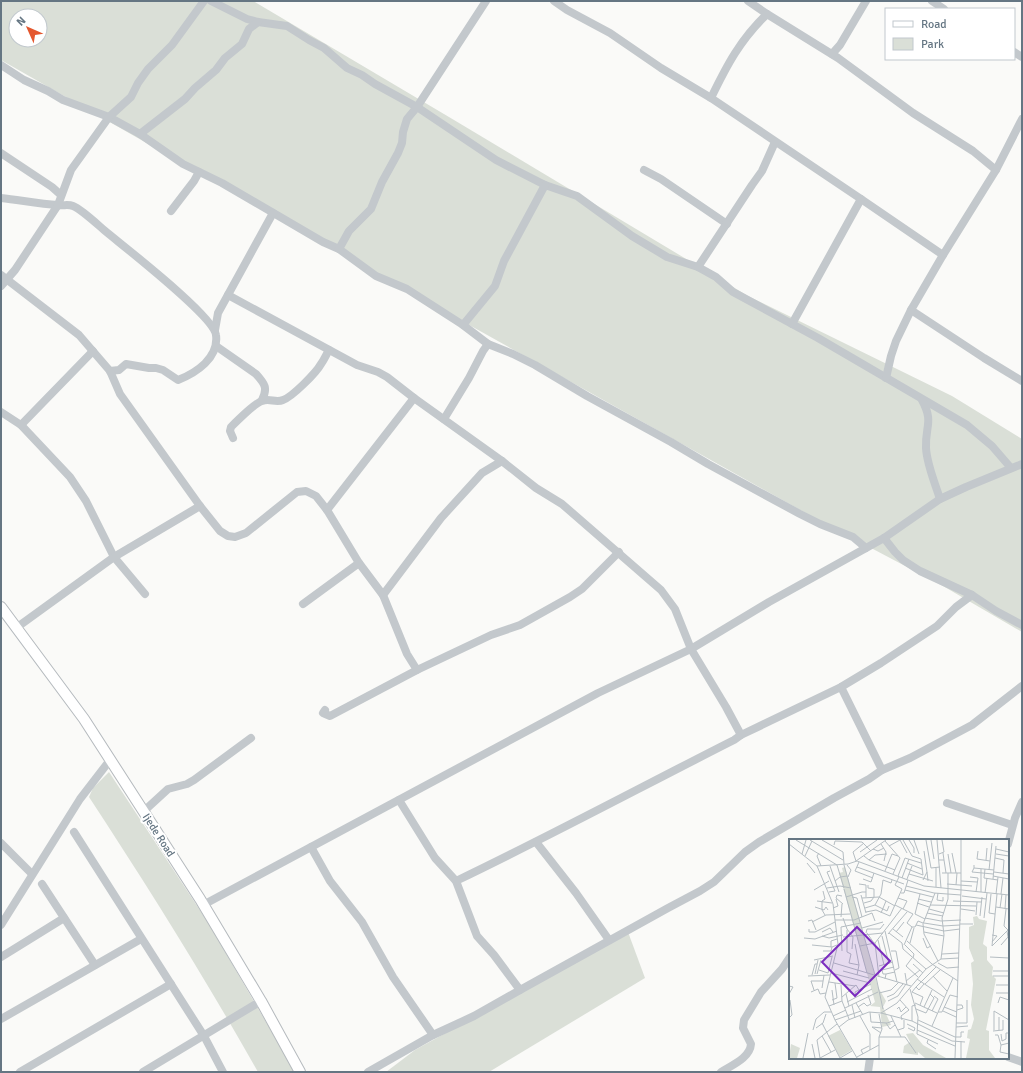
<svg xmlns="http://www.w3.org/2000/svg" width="1023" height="1073" viewBox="0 0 1023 1073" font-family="Signika,sans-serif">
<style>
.green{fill:#dadfd7;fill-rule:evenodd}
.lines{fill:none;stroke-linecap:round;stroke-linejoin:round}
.major-casing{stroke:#b5babe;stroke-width:12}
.minor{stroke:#c3c8cc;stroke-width:8}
.major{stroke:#fff;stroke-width:10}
.labels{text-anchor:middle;stroke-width:4;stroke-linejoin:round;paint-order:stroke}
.street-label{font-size:11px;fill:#657683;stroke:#fff}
.inset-road{fill:none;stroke:#b5bdc2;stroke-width:1}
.view{fill:#7b2cbf;fill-opacity:0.15;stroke:#7b2cbf;stroke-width:2}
.inset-edge{fill:none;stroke:#657683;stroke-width:2}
</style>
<rect width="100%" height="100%" fill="#fafaf8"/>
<g class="green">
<path d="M 1,1 L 253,1 L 449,117 L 748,296 L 952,396 L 1022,439 L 1022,632 L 943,586 L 820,521 L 299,230 L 1,60 ZM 16,16 L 40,16 L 40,40 L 16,40 Z"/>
<path d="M 109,772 L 209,924 L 295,1072 L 258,1072 C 205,978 148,887 89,797 L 93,788 Z"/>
<path d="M 628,932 L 645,978 L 489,1072 L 386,1072 L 415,1050 Z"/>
</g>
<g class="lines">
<defs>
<path id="major" d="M 1,607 L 84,719 L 200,899 L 261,1001 L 300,1072"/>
</defs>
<use href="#major" class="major-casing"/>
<g class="minor">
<path d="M 211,1 L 247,19 L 258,22 L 287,26 L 309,40 L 324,48 L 347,68 L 362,75 L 375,84 L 417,107 L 496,160 L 545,185 L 577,196 L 632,236 L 667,257 L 698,267 L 716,277 L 733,292 L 818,338 L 967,425 L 992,446 L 1011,468"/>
<path d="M 554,1 L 567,10 L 610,33 L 661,68 L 711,98 L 861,199 L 943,255"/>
<path d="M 748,1 L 767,14 L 838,58 L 913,113 L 973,151 L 996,170"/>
<path d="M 932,1 L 944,9"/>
<path d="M 1014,52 L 1022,57"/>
<path d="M 832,54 L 840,45 L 866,1"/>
<path d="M 1,65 L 24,80 L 48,91 L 63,100 L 109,117 L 140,134 L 183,164 L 222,183 L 323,242 L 339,249 L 376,276 L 407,289 L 463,325 L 488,344 L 513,354 L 535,365 L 587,396 L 671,442 L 708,464 L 800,514 L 820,524 L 853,537 L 866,548"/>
<path d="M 711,98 C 727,65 740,40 767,14"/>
<path d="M 1022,119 L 996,170 L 943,255 L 911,310 L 984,358 L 1022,381"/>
<path d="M 140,134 L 185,99 L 195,88 L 216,70 L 225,58 L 242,44 L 249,29 L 258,22"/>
<path d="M 1,153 L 52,187 L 61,195"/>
<path d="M 644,170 L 661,179 L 727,224"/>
<path d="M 1,198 C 20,200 39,204 58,205 C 63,206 68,204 73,206 C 81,209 97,224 104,230 C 123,246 214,316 216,335 C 219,358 196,373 178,380 L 163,370 L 156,368 L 149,368 L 126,364 L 119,370 L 110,371"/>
<path d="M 171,211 L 194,181 L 199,172"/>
<path d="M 339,249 L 349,231 L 371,209 L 382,182 L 398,153 L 402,143 L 403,132 L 407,119 L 417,107 L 486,1"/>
<path d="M 698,267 L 752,185 L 762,171 L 775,142"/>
<path d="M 1,275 L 79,335 L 110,371 L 120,394 L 200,506 L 220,531 L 228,536 L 235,537 L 246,533 L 297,492 L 306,491 L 316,496 L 327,510 L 359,563 L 383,595 L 407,654 L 417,670 L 491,635 L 520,625 L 570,597 L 582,589 L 619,552"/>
<path d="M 1,286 L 15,270 L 58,205 L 71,170 L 109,117 L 131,97 L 138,83 L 148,69 L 172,45 L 204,1"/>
<path d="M 228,295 L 357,365 L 378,372 L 387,377 L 414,398 L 502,461 L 536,488 L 562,504 L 661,590 L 675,609 L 691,649 L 726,707 L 741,735"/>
<path d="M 792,324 L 861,199"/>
<path d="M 463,325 L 495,286 L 504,261 L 545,185"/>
<path d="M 215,330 L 218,313 L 273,213"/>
<path d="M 216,346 L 256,374 C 265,384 268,388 262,400"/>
<path d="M 886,378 L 891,356 L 896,341 L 911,310"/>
<path d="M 922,400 C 934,422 925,426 926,448 C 927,465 935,483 940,499"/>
<path d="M 1,412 L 21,425 L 70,477 L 86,501 L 114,557 L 145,594"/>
<path d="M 444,419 L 469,378 L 483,351 L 488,344"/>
<path d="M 21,425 L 93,351"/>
<path d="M 233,438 L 230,431 L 231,427 C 237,421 255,403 262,401 C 269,398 276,403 283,400 C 292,397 316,373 321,364 C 324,360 326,355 329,350"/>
<path d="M 327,510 L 414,398"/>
<path d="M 884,538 L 895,552 L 903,560 L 920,571 L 972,595 L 996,611 L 1022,625"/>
<path d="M 383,595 L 441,518 L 482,473 L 502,461"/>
<path d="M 303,604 L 359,563"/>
<path d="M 16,628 L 114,557 L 200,506"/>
<path d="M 841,687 L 882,770"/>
<path d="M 325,710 L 323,713 L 330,716 L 417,670"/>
<path d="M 399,800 L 435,858 L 456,881 L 477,936 L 494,955 L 520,990"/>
<path d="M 947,803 L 1012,825"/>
<path d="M 144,811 L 168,789 L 187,784 L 194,780 L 251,738"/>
<path d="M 74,832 L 204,1036 L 223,1072"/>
<path d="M 536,842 L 576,893 L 609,940"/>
<path d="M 1,843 L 32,874"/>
<path d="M 1008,844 L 1015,818 L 1022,802"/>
<path d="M 311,847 L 330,881 L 362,922 L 393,977 L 433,1035"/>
<path d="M 456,881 C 550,836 641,787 734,740 L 741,735 L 841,687 L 881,663 L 937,626 L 956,607 L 972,595"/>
<path d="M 42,884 L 95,965"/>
<path d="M 203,905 L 598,693 L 691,649 L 769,602 L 884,538 L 940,499 L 966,487 L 1022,464"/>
<path d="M 1,925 L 80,799 L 110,760"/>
<path d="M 1,957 L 64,918"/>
<path d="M 1,1019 L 141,939"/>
<path d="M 1008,1057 L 1022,1062"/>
<path d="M 20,1072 L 171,984"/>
<path d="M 143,1072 L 261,1001"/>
<path d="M 368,1072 L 433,1035 L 474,1016 L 520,990 L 668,908 L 700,891 L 714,882 L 745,852 L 759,842 L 834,798 L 869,779 L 882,770 L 910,758 L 972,725 L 1022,686"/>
<path d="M 721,1072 C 732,1065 750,1058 751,1044 L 743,1028 L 744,1020 L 761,992 L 782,969 L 790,957"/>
<path d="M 868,1072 L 870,1058"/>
</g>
<use href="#major" class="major"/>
</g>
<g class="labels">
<g class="street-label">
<text transform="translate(159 835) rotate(57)" y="4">Ijede Road</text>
</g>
</g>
<g transform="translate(789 839)">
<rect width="220" height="220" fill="#fafaf8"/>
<path d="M 56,28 L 89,148 L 97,162 L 94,168 L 102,186 L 93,188 L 91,168 L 81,167 L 86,163 L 50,34 L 54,33 L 53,29 ZM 188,77 L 190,80 L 198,82 L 194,105 L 198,108 L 198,121 L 204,128 L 203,136 L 207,140 L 197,191 L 200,192 L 200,211 L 206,219 L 177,219 L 181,200 L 178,199 L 179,191 L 182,190 L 185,180 L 182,166 L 184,145 L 182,124 L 185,122 L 180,109 L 180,88 L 185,86 L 184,78 ZM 51,191 L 63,211 L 51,218 L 39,197 ZM 124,194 L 134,206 L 157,219 L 136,219 L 129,213 L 129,216 L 114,214 L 115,207 L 121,203 L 117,195 ZM 2,205 L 11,209 L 8,219 L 0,219 Z" fill="#dadfd7"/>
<path class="inset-road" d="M 7,1 L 48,26M 21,1 L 54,21M 33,1 L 54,13 L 55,25M 111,1 L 118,14M 114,1 L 123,17 L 132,20 L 134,36M 120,1 L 125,9 L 125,14M 125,1 L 130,15M 137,1 L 142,29 L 151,28M 142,1 L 145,20M 148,1 L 152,49M 172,1 L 172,51M 96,2 L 111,19 L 104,35M 75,4 L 64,13 L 67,22 L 97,1M 0,5 L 28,27 L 44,65 L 49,105 L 36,158 L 46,181 L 68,219M 92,5 L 97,13 L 95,22M 45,6 L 46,2 L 73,3 L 82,12M 100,7 L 111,1M 84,10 L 89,12 L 95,9M 207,10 L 220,13M 135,12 L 138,33M 189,12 L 188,20 L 201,22M 71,13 L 88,1M 30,14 L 28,17 L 32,27M 163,14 L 167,34M 13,15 L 17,1M 150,15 L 155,13 L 153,1M 159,15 L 162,34M 207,15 L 220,17M 16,17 L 23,2M 75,17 L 80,21 L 86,16 L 98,15M 206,19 L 215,21 L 214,34M 80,21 L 106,31M 150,21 L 155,21 L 154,14M 155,21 L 157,34M 197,21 L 198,9M 70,23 L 66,32 L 84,39M 18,24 L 26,34M 118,24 L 133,30M 48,26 L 55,49M 55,26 L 63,55M 58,26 L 62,31 L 59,38M 185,26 L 185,29 L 205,31M 28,27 L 59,25 L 68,22 L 135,47 L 220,56M 41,27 L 50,53M 68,28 L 115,45M 116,29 L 134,36M 185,29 L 183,33 L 204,35M 192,30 L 192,53M 196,30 L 195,39 L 209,41M 200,31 L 203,4M 96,32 L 103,15 L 109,17M 205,33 L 220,35M 153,34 L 172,34M 120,35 L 144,42M 109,37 L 116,19 L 132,24M 204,37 L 220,40M 181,38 L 189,39 L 187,53M 113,39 L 120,20M 74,40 L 82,43 L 85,34M 118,40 L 123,27M 204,40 L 207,7M 134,41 L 138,33 L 139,42M 46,42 L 51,38 L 58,37M 172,42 L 188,43M 70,45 L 77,46 L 77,53M 158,45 L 183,47M 167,46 L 168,34M 117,47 L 145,54 L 172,56M 147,48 L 147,29M 38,49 L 51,47 L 62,49M 55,50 L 78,134M 25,51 L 40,42M 116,51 L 144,58M 34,52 L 36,60 L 33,62 L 33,71 L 36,76M 40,53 L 46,52 L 38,33 L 41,32M 112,54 L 115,54 L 119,41M 146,54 L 134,85 L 135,95 L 149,122M 149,54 L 148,61 L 154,62 L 154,58M 196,54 L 198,39M 63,55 L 86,136M 131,55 L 126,75 L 136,80M 202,55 L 200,74 L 206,75M 207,55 L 209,38M 212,55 L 214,39M 72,56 L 77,74M 53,57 L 48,56 L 47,59 L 54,65M 173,57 L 197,60M 57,58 L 73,53 L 77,53 L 77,58M 63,58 L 68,59 L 73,78M 73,59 L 90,58 L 106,67M 109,59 L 118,62 L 114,70M 129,60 L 142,63M 28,62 L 43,64M 164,62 L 192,63M 75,64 L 82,62 L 85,58 L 85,50 L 79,49 L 79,46M 128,64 L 140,68M 86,66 L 98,72 L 100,67M 106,66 L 124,75 L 118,84 L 123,88M 141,66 L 187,67M 26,68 L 35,71 L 37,68 L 39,71M 207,68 L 220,70M 44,69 L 49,67 L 47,60M 76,69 L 86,66 L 92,55 L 94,41 L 102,44 L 103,41M 211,69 L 213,55M 140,70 L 155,74M 172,70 L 186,72M 216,70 L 217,56M 217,70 L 215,87 L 219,91M 77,73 L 87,71 L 101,77 L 113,50 L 106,46 L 110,38M 92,74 L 97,62M 138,74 L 154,77M 187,76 L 188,63M 191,77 L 193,58M 52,78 L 53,65M 54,79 L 58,90 L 64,98 L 63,110M 136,79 L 152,82 L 172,81M 195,79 L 198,54M 46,81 L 65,81 L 83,74 L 86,82M 19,82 L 23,81 L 27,91M 23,83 L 37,76 L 61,75M 135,84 L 154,87 L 171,86M 171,85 L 184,85M 127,86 L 155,92M 73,89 L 94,83M 20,90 L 20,93 L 26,93 L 46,83M 104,90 L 114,98M 58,91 L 58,113 L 62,115 L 60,124 L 70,126M 96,92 L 108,143M 155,92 L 171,90M 33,93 L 41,89 L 44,93M 107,93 L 115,83M 135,93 L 155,97M 77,94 L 78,90 L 91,90 L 95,85M 78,94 L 85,104M 100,94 L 113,104 L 114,110 L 137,130M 99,95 L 118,73M 33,97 L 40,99 L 54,96M 93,97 L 100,125M 54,98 L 94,94M 15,99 L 26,100 L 48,92M 134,99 L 138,109 L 142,107M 89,101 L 95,126M 118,102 L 143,125M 203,103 L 208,97 L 203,96M 86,104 L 90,138M 121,104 L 125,89M 66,105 L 70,126 L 68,136M 23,106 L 43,108 L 48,106M 115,106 L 123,88 L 126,88 L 129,82 L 134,84M 116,106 L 125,115 L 124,119M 212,106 L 219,98 L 218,92M 71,107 L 86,104 L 113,69M 203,107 L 208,55M 203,107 L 220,90M 42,108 L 42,102 L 48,100M 34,112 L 42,112 L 43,108M 53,112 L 52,88 L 72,84M 102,112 L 107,112 L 110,129 L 106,131M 153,115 L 170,114M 201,118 L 220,119M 123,119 L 117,127 L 129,138M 152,120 L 170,119M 25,121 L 44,117M 45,124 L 122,147M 149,124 L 158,129 L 170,128M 124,125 L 134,134M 143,125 L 169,142M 90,127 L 104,123M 30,131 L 39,134 L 43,118M 54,132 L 80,139M 204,132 L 220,132M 42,134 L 81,144M 116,134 L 118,146M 26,135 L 29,121M 28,135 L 32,121M 97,135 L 94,135 L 93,131 L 105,128M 23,136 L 26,125 L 28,125M 19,137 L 41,136M 144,137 L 158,152M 204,137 L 220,137M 87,138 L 94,170M 96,140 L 97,135 L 106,133M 128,140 L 155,158M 117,142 L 131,131M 40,143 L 66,147M 136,145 L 151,131M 52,146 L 53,162 L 60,180M 207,146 L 220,146M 0,147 L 4,148 L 0,155M 127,148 L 147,128M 33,149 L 35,136M 121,150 L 129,178 L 128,195 L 149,205M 25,151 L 22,142 L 34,142M 43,151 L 45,166M 22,153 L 29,150 L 31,155 L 37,154M 90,154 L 102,151 L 110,143M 207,154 L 220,154M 57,155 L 60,167M 53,158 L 67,146 L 70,151M 67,158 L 66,153 L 82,145M 98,158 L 105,155 L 114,145M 43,161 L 48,159 L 46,144M 111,161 L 120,171 L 112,177 L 113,181M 99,162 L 109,157 L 117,145M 58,163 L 83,150M 67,164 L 74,176M 126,164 L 148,174M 209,164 L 211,158 L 220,161M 63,166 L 66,179M 131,166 L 134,158 L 123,153 L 127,148 L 130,151 L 135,145M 168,166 L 173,166 L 174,169 L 168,171M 40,167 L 53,162M 69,168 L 75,164 L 78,167 L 82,165 L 79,156M 135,168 L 143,151M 155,168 L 168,173M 56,169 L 89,153M 108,170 L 110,168 L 112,173 L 117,168M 127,170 L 137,174 L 145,159 L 141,155M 143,172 L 149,160 L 145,157M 154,172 L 167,178M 81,173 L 82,183 L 98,184 L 104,182M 149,173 L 153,173 L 161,156 L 169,158M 92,174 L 123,182 L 163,202 L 176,203M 44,177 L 57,171M 71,177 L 81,195 L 81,211M 102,177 L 112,198M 210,178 L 210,191M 0,179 L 3,176 L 1,161M 46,181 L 72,172M 129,181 L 166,198 L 172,198 L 172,193 L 175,193M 123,182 L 123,167 L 127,166M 33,184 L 51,219M 97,184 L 101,190 L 106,186M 167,184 L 178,184 L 178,161M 118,185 L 126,189 L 125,192 L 119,189M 143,187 L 164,139M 50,188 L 59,181 L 80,173 L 92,174 L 108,164 L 137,130 L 152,120 L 155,96 L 153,79 L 159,60 L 159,34M 167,188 L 179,187M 27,189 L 34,184 L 37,175M 24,191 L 27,180 L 35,173 L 42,173M 109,191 L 115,189 L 115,181M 128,191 L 166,207M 205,191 L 205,172 L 220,181M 204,192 L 214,191 L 214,181M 92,194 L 83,188 L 93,189M 212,195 L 213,202 L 217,200 L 217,194 L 220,194M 206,196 L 209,196 L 212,206 L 220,204M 33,197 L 42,213M 90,198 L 116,198 L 127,214M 139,201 L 138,204 L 147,210M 23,205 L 26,219M 212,206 L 211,213 L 220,215M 74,215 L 72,211 L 80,207M 68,218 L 90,206M 14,219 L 19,194M 31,219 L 28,201 L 48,185M 31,219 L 46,211M 51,219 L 63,212M 90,219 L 90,198 L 93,190 L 90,175M 166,219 L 172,51M 172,219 L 172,202"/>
<path class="view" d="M 68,88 L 101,122 L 66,157 L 33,123 Z"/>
<rect width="220" height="220" class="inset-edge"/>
</g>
<rect width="1023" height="1073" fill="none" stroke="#657683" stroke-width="4"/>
<rect x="885" y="8" width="130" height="52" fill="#ffffff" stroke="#c1c8cd"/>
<rect x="893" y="21" width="20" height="6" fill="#ffffff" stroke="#c1c8cd"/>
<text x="921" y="28" font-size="12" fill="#657683">Road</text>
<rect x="893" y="38" width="20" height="12" fill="#dadfd7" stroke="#c1c8cd"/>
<text x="921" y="48" font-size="12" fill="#657683">Park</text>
<g transform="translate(28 28) rotate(315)"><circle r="19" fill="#ffffff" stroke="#c1c8cd"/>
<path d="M0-3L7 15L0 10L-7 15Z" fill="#e4572e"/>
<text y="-6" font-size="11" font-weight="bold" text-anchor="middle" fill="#657683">N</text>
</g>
</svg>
